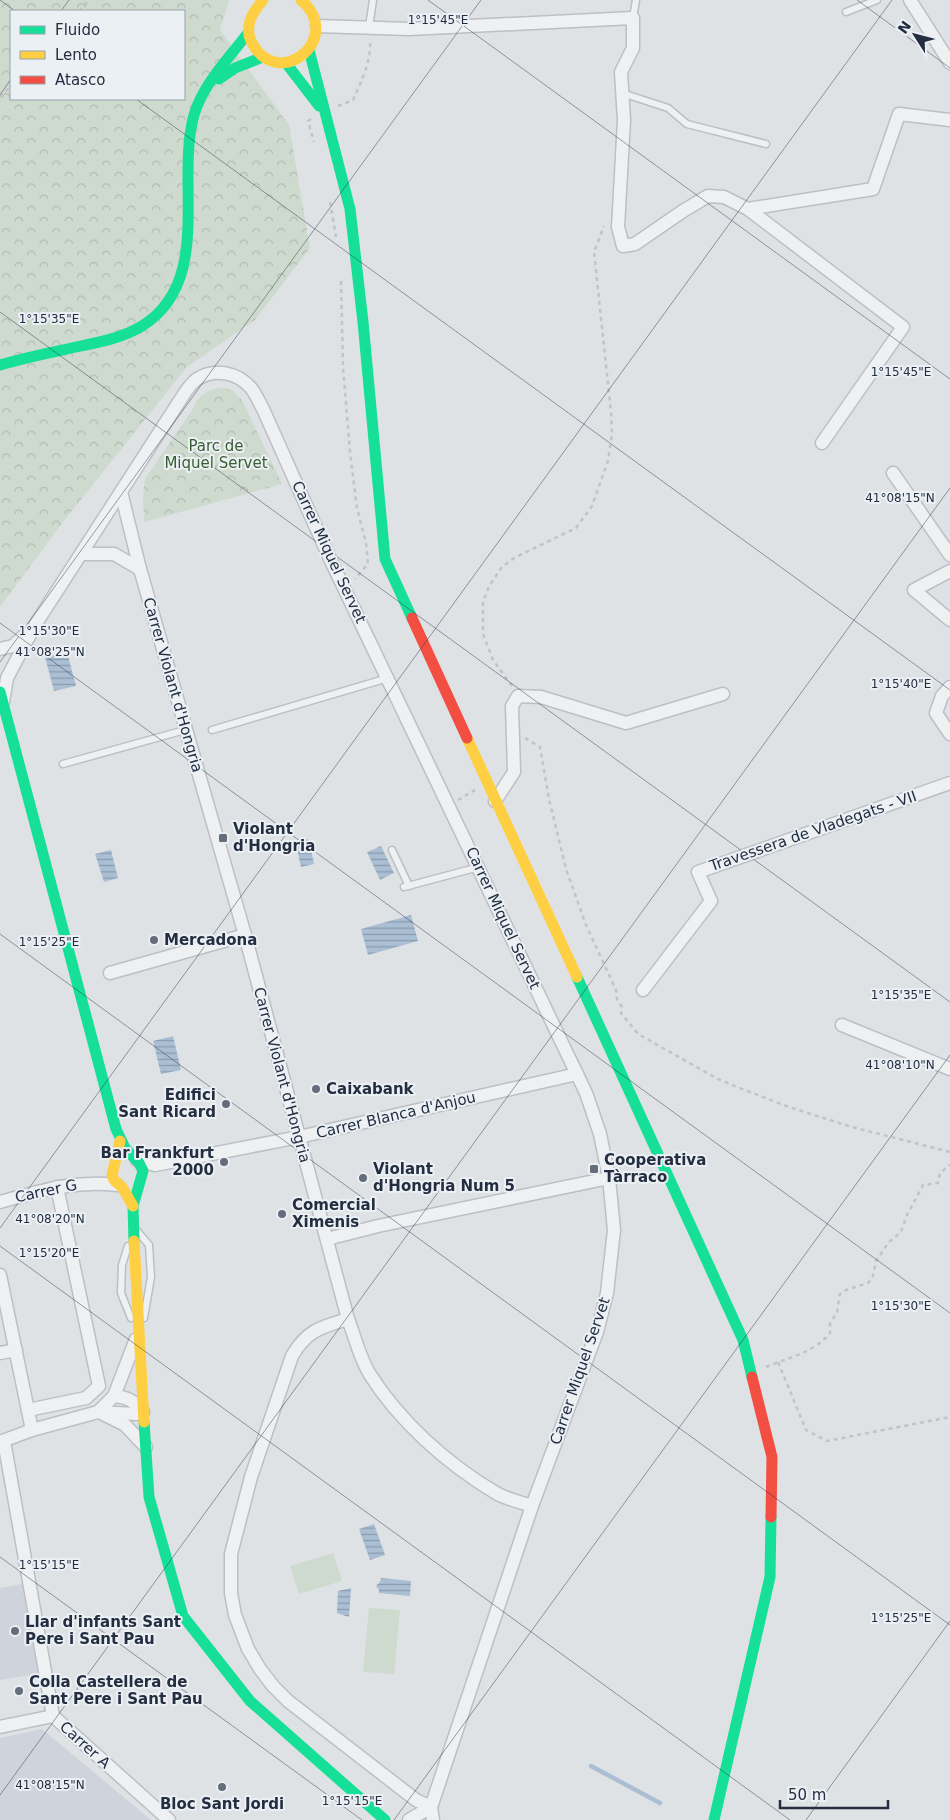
<svg xmlns="http://www.w3.org/2000/svg" width="950" height="1820" viewBox="0 0 950 1820" font-family="'DejaVu Sans',sans-serif">
<style>
.built{fill:#cfd3db}
.forest{fill:url(#forest-crowns);fill-rule:evenodd}
.pitch{fill:#cfdace}
.water{fill:url(#water-rules)}
.lines{fill:none;stroke-linecap:round;stroke-linejoin:round}
.stream{stroke:#aabed4;stroke-width:4.5}
.lane-casing{stroke:#bcbfc3;stroke-width:9}
.street-casing{stroke:#bcbfc3;stroke-width:15}
.path{stroke:#c0c3c8;stroke-width:2.5;stroke-dasharray:4 4;stroke-linecap:butt}
.lane{stroke:#eef0f2;stroke-width:6}
.street{stroke:#eef0f2;stroke-width:12}
.fast{stroke:#16e098;stroke-width:11}
.slow{stroke:#ffcf43;stroke-width:11}
.jam{stroke:#f24e42;stroke-width:11}
.ticks{fill:none;stroke:#242e40;stroke-width:1;stroke-opacity:0.45}
.poi-dot{fill:#656d7a;stroke:#ebf0f5;stroke-width:2}
.labels{text-anchor:middle;stroke-width:4;stroke-linejoin:round;paint-order:stroke}
.park-label{font-size:15px;fill:#385d30;stroke:#ebf0f5}
.street-label{font-size:15px;fill:#242e40;stroke:#ebf0f5}
.poi-label{font-size:15px;font-weight:bold;fill:#242e40;stroke:#ebf0f5;text-anchor:start}
.ticks-label{font-size:12px;text-anchor:middle;fill:#242e40;stroke:#ebf0f5;stroke-width:4;stroke-linejoin:round;paint-order:stroke}
</style>
<defs>
<pattern id="forest-crowns" width="20" height="18" patternUnits="userSpaceOnUse" patternTransform="scale(1.25)"><rect width="20" height="18" fill="#cfdace"/><path d="M2 6a3 3 0 1 1 6 0M12 15a3 3 0 1 1 6 0" fill="none" stroke="#b2bbb2"/></pattern>
<pattern id="water-rules" width="6" height="5" patternUnits="userSpaceOnUse" patternTransform="scale(1.25)"><rect width="6" height="5" fill="#aabed4"/><path d="M0 2.5h6" fill="none" stroke="#8a9bad"/></pattern>
</defs>
<rect width="100%" height="100%" fill="#dfe2e5"/>
<g class="built">
<path d="M 22,1584 L 38,1674 L 0,1680 L 0,1588 Z"/>
<path d="M 42,1729 L 151,1820 L 0,1820 L 0,1738 Z"/>
</g>
<g class="forest">
<path d="M 0,0 L 229,0 L 220,30 L 289,125 L 310,248 L 255,320 L 187,367 L 63,522 L 0,607 ZM 11,11 L 184,11 L 184,99 L 11,99 Z"/>
<path d="M 223,388 L 232,390 L 242,400 L 282,484 L 144,522 L 143,497 L 145,479 L 192,410 C 199,395 207,389 223,388 Z"/>
</g>
<g class="pitch">
<path d="M 333,1553 L 342,1581 L 299,1594 L 290,1566 Z"/>
<path d="M 369,1608 L 400,1610 L 394,1674 L 363,1672 Z"/>
</g>
<g class="water">
<path d="M 67,652 L 76,686 L 54,691 L 45,657 Z"/>
<path d="M 301,838 L 309,840 L 314,864 L 301,867 L 296,844 L 299,843 Z"/>
<path d="M 381,846 L 394,873 L 380,880 L 367,852 Z"/>
<path d="M 111,850 L 118,878 L 104,882 L 95,854 Z"/>
<path d="M 411,915 L 418,941 L 368,955 L 361,929 Z"/>
<path d="M 173,1036 L 181,1070 L 161,1074 L 153,1041 Z"/>
<path d="M 374,1524 L 385,1555 L 370,1560 L 359,1529 Z"/>
<path d="M 381,1578 L 411,1581 L 410,1596 L 379,1593 L 379,1590 L 376,1586 L 380,1582 Z"/>
<path d="M 351,1588 L 349,1617 L 337,1613 L 338,1591 Z"/>
</g>
<g class="lines">
<path class="stream" d="M 591,1766 L 660,1803"/>
<defs>
<g id="lane">
<path d="M 846,12 L 877,0"/>
<path d="M 633,18 L 636,0"/>
<path d="M 369,27 L 373,0"/>
<path d="M 622,93 L 668,108 L 687,124 L 766,144"/>
<path d="M 212,730 L 388,678"/>
<path d="M 63,764 L 185,730"/>
<path d="M 392,850 L 409,886"/>
<path d="M 404,887 L 479,867"/>
<path d="M 137,1231 L 149,1245 L 151,1277 L 144,1318"/>
<path d="M 128,1246 L 122,1265 L 121,1293 L 131,1318"/>
</g>
<g id="street">
<path d="M 910,0 L 950,63"/>
<path d="M 317,26 L 409,29 L 633,18 L 633,48 L 621,72 L 624,120 L 618,227 L 623,246 L 635,244 L 683,211 L 708,196 L 724,197 L 748,209 L 873,189 L 899,114 L 950,120"/>
<path d="M 748,209 L 903,327 L 822,443"/>
<path d="M 893,473 L 950,555"/>
<path d="M 121,492 L 140,569 L 245,935 L 348,1319 C 355,1337 359,1356 369,1373 C 399,1421 447,1464 496,1493 C 506,1499 520,1502 532,1506"/>
<path d="M 82,554 L 114,554 L 140,569"/>
<path d="M 950,571 L 914,590 L 950,620"/>
<path d="M 0,649 L 13,646 L 26,634"/>
<path d="M 950,687 L 942,696 L 936,713 L 950,734"/>
<path d="M 3,702 L 7,678 L 35,625 L 186,391 C 189,387 193,382 197,379 C 215,368 237,372 251,388 C 256,394 259,402 263,409 L 331,561 L 586,1093 L 600,1134 L 609,1178 L 614,1230 L 607,1293 L 597,1332 L 532,1506 L 431,1807 L 433,1820"/>
<path d="M 495,801 L 514,772 L 512,706 L 518,696 L 541,697 L 626,723 L 723,694"/>
<path d="M 110,973 L 245,935"/>
<path d="M 643,990 L 711,901 L 698,872 L 950,783"/>
<path d="M 842,1025 L 950,1069"/>
<path d="M 137,1160 L 155,1165 L 299,1137 L 577,1074"/>
<path d="M 0,1202 C 41,1191 74,1180 117,1185"/>
<path d="M 327,1239 L 378,1226 L 609,1178"/>
<path d="M 0,1275 L 32,1430"/>
<path d="M 348,1319 C 321,1327 307,1330 292,1356 L 251,1477 L 231,1554 L 231,1593 L 235,1615 L 248,1649 L 260,1669 L 273,1686 L 288,1701 L 416,1800 L 431,1807"/>
<path d="M 0,1353 L 16,1350"/>
<path d="M 28,1410 L 86,1398 L 99,1386 L 57,1187"/>
<path d="M 98,1412 L 114,1396 L 136,1339"/>
<path d="M 103,1414 L 125,1425 L 146,1447"/>
<path d="M 4,1441 L 53,1716 L 169,1820"/>
<path d="M 0,1442 L 32,1430 L 98,1412 L 136,1414 L 143,1412 C 134,1401 128,1397 114,1396"/>
<path d="M 0,1727 L 53,1716"/>
<path d="M 409,1820 L 431,1807"/>
</g>
</defs>
<use href="#lane" class="lane-casing"/>
<use href="#street" class="street-casing"/>
<g class="path">
<path d="M 79,11 L 89,0"/>
<path d="M 0,97 L 11,85"/>
<path d="M 338,106 L 353,100 C 361,82 372,60 370,39"/>
<path d="M 311,119 L 308,121 L 314,142"/>
<path d="M 330,202 L 336,237"/>
<path d="M 341,281 L 343,367 L 350,452 L 357,508 L 366,543 L 368,564 L 355,579"/>
<path d="M 512,686 L 493,660 L 483,634 L 483,602 L 489,586 L 502,567 L 514,558 L 576,528 L 592,506 L 608,461 L 612,434 L 611,412 L 594,252 L 604,226"/>
<path d="M 525,738 L 540,747 L 549,799 L 566,869 L 586,925 L 616,990 L 617,999 L 622,1007 L 621,1013 L 638,1034 L 716,1078 L 737,1087 L 789,1107 L 852,1127 L 950,1152"/>
<path d="M 458,800 L 475,790"/>
<path d="M 778,1362 L 806,1430 L 827,1441 L 950,1417"/>
<path d="M 766,1367 C 789,1357 814,1353 830,1333 L 830,1324 L 837,1312 L 840,1294 L 846,1290 L 868,1283 L 873,1276 L 876,1261 L 889,1242 L 901,1232 L 906,1217 L 923,1185 L 938,1183 L 940,1173 L 950,1165"/>
</g>
<use href="#lane" class="lane"/>
<use href="#street" class="street"/>
<g class="fast">
<path d="M 309,50 L 350,209 L 363,322 L 385,559 L 412,618"/>
<path d="M 286,63 L 319,106"/>
<path d="M 219,79 L 235,68 L 263,57"/>
<path d="M 0,365 C 27,357 54,352 81,346 C 101,342 124,337 142,326 C 214,281 175,182 194,115 C 203,84 229,58 248,33"/>
<path d="M 0,692 L 116,1129 L 125,1148 L 139,1163 L 143,1171 L 133,1206 L 134,1241"/>
<path d="M 577,977 L 743,1340 L 752,1377"/>
<path d="M 144,1422 L 149,1497 L 183,1616 L 250,1701 L 385,1820"/>
<path d="M 714,1820 L 770,1577 L 771,1517"/>
</g>
<g class="slow">
<path d="M 263,0 C 253,12 244,25 251,41 C 277,94 346,38 301,0"/>
<path d="M 467,738 L 577,977"/>
<path d="M 120,1141 L 112,1175 L 114,1180 L 122,1187 L 133,1206"/>
<path d="M 134,1241 L 144,1422"/>
</g>
<g class="jam">
<path d="M 412,618 L 467,738"/>
<path d="M 752,1377 L 772,1457 L 771,1517"/>
</g>
</g>
<path class="ticks" d="M 0,0 L 15,11M 428,0 L 950,379M 857,0 L 950,68M 61,11 L 69,0M 0,95 L 11,79M 136,99 L 950,690M 0,312 L 950,1002M 0,623 L 950,1313M 0,662 L 481,0M 0,934 L 950,1625M 0,1228 L 892,0M 0,1246 L 790,1820M 0,1557 L 362,1820M 0,1795 L 950,488M 394,1820 L 950,1055M 806,1820 L 950,1621"/>
<g class="poi-dot">
<rect x="218" y="833" width="10" height="10" rx="2.5"/>
<circle cx="154" cy="940" r="5"/>
<circle cx="316" cy="1089" r="5"/>
<circle cx="226" cy="1104" r="5"/>
<circle cx="224" cy="1162" r="5"/>
<rect x="589" y="1164" width="10" height="10" rx="2.5"/>
<circle cx="363" cy="1178" r="5"/>
<circle cx="282" cy="1214" r="5"/>
<circle cx="15" cy="1631" r="5"/>
<circle cx="19" cy="1691" r="5"/>
<circle cx="222" cy="1787" r="5"/>
</g>
<g class="labels">
<g class="park-label">
<text x="216" y="451">Parc de<tspan x="216" dy="17">Miquel Servet</tspan></text>
</g>
<g class="street-label">
<text transform="translate(329 552) rotate(65)" y="5">Carrer Miquel Servet</text>
<text transform="translate(173 685) rotate(74)" y="5">Carrer Violant d'Hongria</text>
<text transform="translate(813 831) rotate(-19)" y="5">Travessera de Vladegats - VII</text>
<text transform="translate(503 918) rotate(65)" y="5">Carrer Miquel Servet</text>
<text transform="translate(282 1075) rotate(75)" y="5">Carrer Violant d'Hongria</text>
<text transform="translate(396 1115) rotate(-13)" y="5">Carrer Blanca d'Anjou</text>
<text transform="translate(46 1191) rotate(-12)" y="5">Carrer G</text>
<text transform="translate(580 1371) rotate(-71)" y="5">Carrer Miquel Servet</text>
<text transform="translate(85 1745) rotate(42)" y="5">Carrer A</text>
</g>
<g class="poi-label">
<text x="233" y="834">Violant<tspan x="233" dy="17">d'Hongria</tspan></text>
<text x="164" y="945">Mercadona</text>
<text x="326" y="1094">Caixabank</text>
<text x="216" y="1100" text-anchor="end">Edifici<tspan x="216" dy="17">Sant Ricard</tspan></text>
<text x="214" y="1158" text-anchor="end">Bar Frankfurt<tspan x="214" dy="17">2000</tspan></text>
<text x="604" y="1165">Cooperativa<tspan x="604" dy="17">Tàrraco</tspan></text>
<text x="373" y="1174">Violant<tspan x="373" dy="17">d'Hongria Num 5</tspan></text>
<text x="292" y="1210">Comercial<tspan x="292" dy="17">Ximenis</tspan></text>
<text x="25" y="1627">Llar d'infants Sant<tspan x="25" dy="17">Pere i Sant Pau</tspan></text>
<text x="29" y="1687">Colla Castellera de<tspan x="29" dy="17">Sant Pere i Sant Pau</tspan></text>
<text x="222" y="1809" text-anchor="middle">Bloc Sant Jordi</text>
</g>
</g>
<g class="ticks-label">
<text x="438" y="24">1°15'45"E</text>
<text x="49" y="323">1°15'35"E</text>
<text x="901" y="376">1°15'45"E</text>
<text x="900" y="502">41°08'15"N</text>
<text x="49" y="635">1°15'30"E</text>
<text x="50" y="656">41°08'25"N</text>
<text x="901" y="688">1°15'40"E</text>
<text x="49" y="946">1°15'25"E</text>
<text x="901" y="999">1°15'35"E</text>
<text x="900" y="1069">41°08'10"N</text>
<text x="50" y="1223">41°08'20"N</text>
<text x="49" y="1257">1°15'20"E</text>
<text x="901" y="1310">1°15'30"E</text>
<text x="49" y="1569">1°15'15"E</text>
<text x="901" y="1622">1°15'25"E</text>
<text x="50" y="1789">41°08'15"N</text>
<text x="352" y="1805">1°15'15"E</text>
</g>
<rect x="10" y="10" width="175" height="90" fill="#ebf0f5" stroke="#9ba2ad"/>
<rect x="20" y="26" width="25" height="8" fill="#16e098" stroke="#9ba2ad"/>
<text x="55" y="35" font-size="15" fill="#242e40">Fluido</text>
<rect x="20" y="51" width="25" height="8" fill="#ffcf43" stroke="#9ba2ad"/>
<text x="55" y="60" font-size="15" fill="#242e40">Lento</text>
<rect x="20" y="76" width="25" height="8" fill="#f24e42" stroke="#9ba2ad"/>
<text x="55" y="85" font-size="15" fill="#242e40">Atasco</text>
<g transform="translate(915 35) rotate(306)" stroke="#ebf0f5" stroke-width="4" paint-order="stroke">
<path d="M0-4L9 19L0 12L-9 19Z" fill="#242e40"/>
<text y="-8" font-size="14" font-weight="bold" text-anchor="middle" fill="#242e40">N</text>
</g>
<path d="M780 1800v8h108v-8" fill="none" stroke="#242e40" stroke-width="2.5"/>
<text x="788" y="1800" font-size="15" fill="#242e40" stroke="#ebf0f5" stroke-width="4" paint-order="stroke">50 m</text>
</svg>
